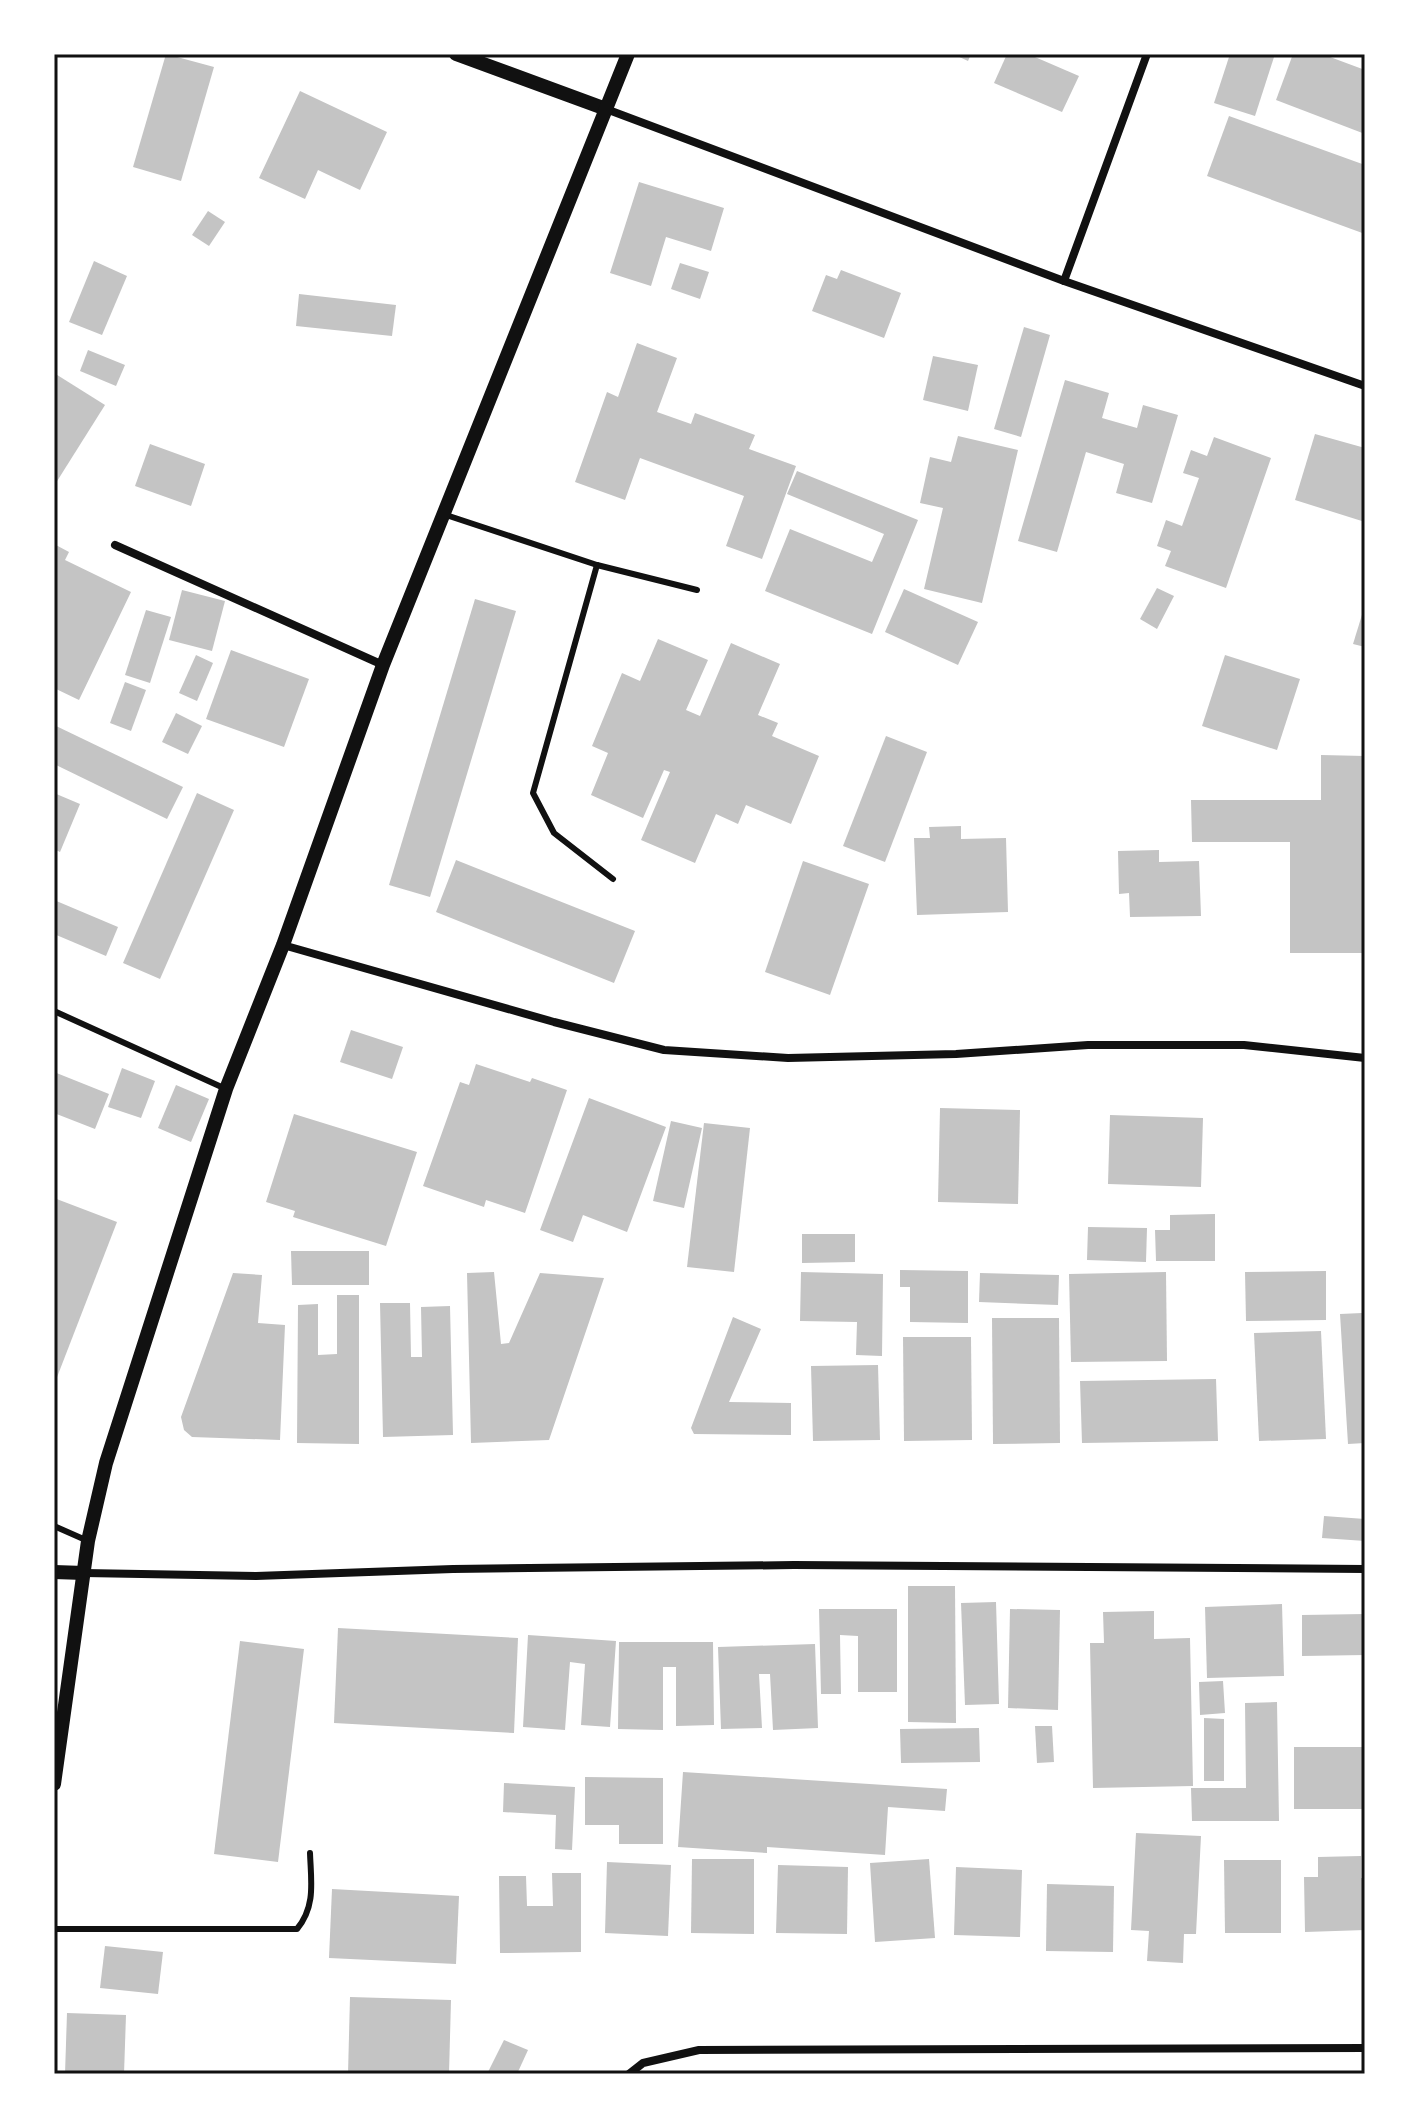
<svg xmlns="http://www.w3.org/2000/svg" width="1419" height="2128" viewBox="0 0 1419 2128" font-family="Helvetica,sans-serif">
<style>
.building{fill:#c4c4c4}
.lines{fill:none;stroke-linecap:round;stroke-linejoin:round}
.service{stroke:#111;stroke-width:6}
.minor{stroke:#111;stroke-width:8}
.tertiary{stroke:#111;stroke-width:14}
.neatline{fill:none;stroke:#111;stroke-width:3}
</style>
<rect width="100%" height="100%" fill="#fff"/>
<g class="building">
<path d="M 166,54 L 214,67 L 181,181 L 133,167 Z"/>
<path d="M 953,54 L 971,54 L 968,61 Z"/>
<path d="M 1007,54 L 1028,54 L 1079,76 L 1062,112 L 994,83 Z"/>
<path d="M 1230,54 L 1275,54 L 1255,116 L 1214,103 Z"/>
<path d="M 1293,54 L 1322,54 L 1365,70 L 1365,134 L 1276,100 Z"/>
<path d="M 300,91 L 387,132 L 360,190 L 318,170 L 305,199 L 259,178 Z"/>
<path d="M 1229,116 L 1365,165 L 1365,234 L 1207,176 Z"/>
<path d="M 639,182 L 724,208 L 711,251 L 666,237 L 651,286 L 610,273 Z"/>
<path d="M 208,211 L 225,222 L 209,246 L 192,235 Z"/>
<path d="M 94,261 L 127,276 L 102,335 L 69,322 Z"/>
<path d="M 680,263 L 709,272 L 700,299 L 671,289 Z"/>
<path d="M 841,270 L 901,293 L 884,338 L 812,311 L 826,275 L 837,279 Z"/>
<path d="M 299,294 L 396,305 L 392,336 L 296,326 Z"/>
<path d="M 1024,327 L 1050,335 L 1021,437 L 994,429 Z"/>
<path d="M 637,343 L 677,358 L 657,412 L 691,424 L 695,413 L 755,435 L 749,449 L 796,466 L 762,559 L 726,546 L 744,496 L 640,458 L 625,500 L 575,482 L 607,392 L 618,397 Z"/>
<path d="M 88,350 L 125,365 L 116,386 L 80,371 Z"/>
<path d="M 933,356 L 978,365 L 968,411 L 923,400 Z"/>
<path d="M 54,373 L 105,405 L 54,486 Z"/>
<path d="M 1065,380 L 1109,393 L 1102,418 L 1137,428 L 1143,405 L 1178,415 L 1152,503 L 1116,493 L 1124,464 L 1086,452 L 1057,552 L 1018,541 Z"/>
<path d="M 1315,434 L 1365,448 L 1365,522 L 1295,500 Z"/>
<path d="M 958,436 L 1018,450 L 982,603 L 924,589 L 943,508 L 920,503 L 930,457 L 951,462 Z"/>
<path d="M 1214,437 L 1271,458 L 1226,588 L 1165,566 L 1171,551 L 1157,546 L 1166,520 L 1182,526 L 1199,478 L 1183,473 L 1191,450 L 1207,456 Z"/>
<path d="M 150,444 L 205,464 L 191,506 L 135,486 Z"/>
<path d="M 797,471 L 918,520 L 872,634 L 765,591 L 790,529 L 872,562 L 884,534 L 787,494 Z"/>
<path d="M 54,544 L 69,552 L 65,560 L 131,592 L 79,700 L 54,688 Z"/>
<path d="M 1157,588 L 1174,596 L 1157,629 L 1140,619 Z"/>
<path d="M 904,589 L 978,622 L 958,665 L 885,632 Z"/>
<path d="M 182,590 L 225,601 L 212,651 L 169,640 Z"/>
<path d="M 475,599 L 516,611 L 430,897 L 389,885 Z"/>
<path d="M 1365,605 L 1365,647 L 1353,644 Z"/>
<path d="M 146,610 L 171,617 L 150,683 L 125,675 Z"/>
<path d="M 658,639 L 708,660 L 686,710 L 700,716 L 731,643 L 780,664 L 758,715 L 778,723 L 772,736 L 819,756 L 791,824 L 746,805 L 738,824 L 716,814 L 695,863 L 641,840 L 670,772 L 664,770 L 643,818 L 591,795 L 608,753 L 592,746 L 622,673 L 640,681 Z"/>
<path d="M 231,650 L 309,679 L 284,747 L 206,719 Z"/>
<path d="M 196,655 L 213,663 L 197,701 L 179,693 Z"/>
<path d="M 1225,655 L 1300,679 L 1277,750 L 1202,726 Z"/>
<path d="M 125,682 L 146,690 L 131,731 L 110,723 Z"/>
<path d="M 176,713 L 202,726 L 188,754 L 162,742 Z"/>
<path d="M 54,725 L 183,787 L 167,819 L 54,764 Z"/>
<path d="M 886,736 L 927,752 L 885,862 L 843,846 Z"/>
<path d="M 1321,755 L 1365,756 L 1365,953 L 1290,953 L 1290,842 L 1192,842 L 1191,800 L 1321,800 Z"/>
<path d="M 54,793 L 80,804 L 60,852 L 54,849 Z"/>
<path d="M 197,793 L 234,810 L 160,979 L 123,963 Z"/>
<path d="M 961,826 L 961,839 L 1006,838 L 1008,912 L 917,915 L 914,838 L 930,838 L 929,827 Z"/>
<path d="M 1159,850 L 1159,862 L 1199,861 L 1201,916 L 1130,917 L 1129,893 L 1119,894 L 1118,851 Z"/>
<path d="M 456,860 L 635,931 L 614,983 L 436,912 Z"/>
<path d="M 803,861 L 869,884 L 830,995 L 765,972 Z"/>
<path d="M 54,900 L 118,927 L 106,956 L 54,934 Z"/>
<path d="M 351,1030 L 403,1047 L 392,1079 L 340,1062 Z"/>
<path d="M 476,1064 L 530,1082 L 532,1078 L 567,1090 L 525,1213 L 486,1200 L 484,1207 L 423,1186 L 460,1082 L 469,1085 Z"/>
<path d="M 122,1068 L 155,1081 L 141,1118 L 108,1107 Z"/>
<path d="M 54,1072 L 109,1094 L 95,1129 L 54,1113 Z"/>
<path d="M 176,1085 L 209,1099 L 191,1142 L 158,1128 Z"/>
<path d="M 589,1098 L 666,1127 L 627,1232 L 583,1215 L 573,1242 L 540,1230 Z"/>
<path d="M 940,1108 L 1020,1110 L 1018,1204 L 938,1202 Z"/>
<path d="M 294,1114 L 417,1152 L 386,1246 L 293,1217 L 295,1211 L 266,1202 Z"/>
<path d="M 1110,1115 L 1203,1118 L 1201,1187 L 1108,1184 Z"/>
<path d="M 671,1121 L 702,1128 L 684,1208 L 653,1201 Z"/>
<path d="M 704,1123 L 750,1128 L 734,1272 L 687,1267 Z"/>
<path d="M 54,1198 L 117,1222 L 54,1385 Z"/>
<path d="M 1215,1214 L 1215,1261 L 1156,1261 L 1155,1230 L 1170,1230 L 1170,1215 Z"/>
<path d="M 1088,1227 L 1147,1228 L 1146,1262 L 1087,1260 Z"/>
<path d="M 802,1234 L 855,1234 L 855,1262 L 802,1263 Z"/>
<path d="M 291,1251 L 369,1251 L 369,1285 L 292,1285 Z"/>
<path d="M 900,1270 L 968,1271 L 968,1323 L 910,1322 L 910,1287 L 900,1287 Z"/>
<path d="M 1326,1271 L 1326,1320 L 1246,1321 L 1245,1272 Z"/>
<path d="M 494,1272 L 501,1344 L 509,1343 L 540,1273 L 604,1278 L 549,1440 L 471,1443 L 467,1273 Z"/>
<path d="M 801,1272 L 883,1274 L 882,1356 L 856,1355 L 857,1322 L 800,1321 Z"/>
<path d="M 1166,1272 L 1167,1361 L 1071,1362 L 1069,1274 Z"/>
<path d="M 233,1273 L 262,1275 L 258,1323 L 285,1325 L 280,1440 L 192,1437 L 184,1430 L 181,1417 Z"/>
<path d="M 980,1273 L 1059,1275 L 1058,1305 L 979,1302 Z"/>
<path d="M 337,1295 L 359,1295 L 359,1444 L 297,1443 L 298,1305 L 318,1304 L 318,1355 L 337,1354 Z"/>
<path d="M 380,1303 L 410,1303 L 411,1357 L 422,1357 L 421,1307 L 450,1306 L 453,1435 L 383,1437 Z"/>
<path d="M 1362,1313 L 1365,1443 L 1348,1444 L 1340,1314 Z"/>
<path d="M 733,1317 L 761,1329 L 729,1402 L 791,1403 L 791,1435 L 694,1434 L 691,1428 Z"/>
<path d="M 992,1318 L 1059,1318 L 1060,1443 L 993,1444 Z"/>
<path d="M 1321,1331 L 1326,1439 L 1259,1441 L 1254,1333 Z"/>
<path d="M 903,1337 L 971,1337 L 972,1440 L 904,1441 Z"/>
<path d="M 878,1365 L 880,1440 L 813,1441 L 811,1366 Z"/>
<path d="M 1216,1379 L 1218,1441 L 1082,1443 L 1080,1381 Z"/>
<path d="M 1324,1516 L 1365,1519 L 1365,1541 L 1322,1538 Z"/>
<path d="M 908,1586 L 955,1586 L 956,1723 L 908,1722 Z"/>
<path d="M 996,1602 L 999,1704 L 965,1705 L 961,1603 Z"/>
<path d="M 1282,1604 L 1284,1676 L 1207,1678 L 1205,1607 Z"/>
<path d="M 819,1609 L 897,1609 L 897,1692 L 858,1692 L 858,1636 L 840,1635 L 841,1694 L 821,1694 Z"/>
<path d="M 1010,1609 L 1060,1610 L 1058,1710 L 1008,1708 Z"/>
<path d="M 1154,1611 L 1154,1639 L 1190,1638 L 1193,1786 L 1093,1788 L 1090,1643 L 1104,1643 L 1103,1612 Z"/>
<path d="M 1365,1614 L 1365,1655 L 1302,1656 L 1302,1615 Z"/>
<path d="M 338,1628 L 518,1638 L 514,1733 L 334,1723 Z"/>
<path d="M 528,1635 L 616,1641 L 610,1727 L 581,1725 L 585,1664 L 570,1662 L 565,1730 L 523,1727 Z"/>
<path d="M 240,1641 L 304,1649 L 278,1862 L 214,1854 Z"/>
<path d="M 619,1642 L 713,1642 L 714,1725 L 676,1726 L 676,1667 L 663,1667 L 663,1730 L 618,1729 Z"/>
<path d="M 815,1644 L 818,1728 L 773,1730 L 770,1674 L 759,1674 L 762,1728 L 721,1729 L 718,1647 Z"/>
<path d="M 1223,1681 L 1225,1713 L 1200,1715 L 1199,1682 Z"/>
<path d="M 1277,1702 L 1279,1821 L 1192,1821 L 1191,1788 L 1246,1788 L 1245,1703 Z"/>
<path d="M 1204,1718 L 1224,1719 L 1224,1781 L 1204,1781 Z"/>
<path d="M 1035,1726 L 1052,1726 L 1054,1762 L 1037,1763 Z"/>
<path d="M 979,1728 L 980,1762 L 901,1763 L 900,1729 Z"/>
<rect x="1294" y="1747" width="71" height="62"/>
<path d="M 683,1772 L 947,1789 L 945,1811 L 888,1807 L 885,1855 L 767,1847 L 767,1853 L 678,1847 Z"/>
<path d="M 585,1777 L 663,1778 L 663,1844 L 619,1844 L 619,1825 L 585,1825 Z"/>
<path d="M 504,1783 L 575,1787 L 572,1850 L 555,1849 L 556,1815 L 503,1812 Z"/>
<path d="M 1136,1833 L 1201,1836 L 1196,1934 L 1184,1934 L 1183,1963 L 1147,1961 L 1149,1931 L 1131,1930 Z"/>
<path d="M 1361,1856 L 1361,1878 L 1365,1878 L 1365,1930 L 1305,1932 L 1304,1877 L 1318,1877 L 1318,1857 Z"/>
<path d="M 692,1859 L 754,1859 L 754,1934 L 691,1933 Z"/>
<path d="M 929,1859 L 935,1938 L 875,1942 L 870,1863 Z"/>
<path d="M 1224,1860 L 1281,1860 L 1281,1933 L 1225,1933 Z"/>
<path d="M 607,1862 L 671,1865 L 668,1936 L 605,1933 Z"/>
<path d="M 778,1865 L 848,1867 L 847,1934 L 776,1933 Z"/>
<path d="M 956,1867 L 1022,1870 L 1020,1937 L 954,1935 Z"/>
<path d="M 552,1873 L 581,1873 L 581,1952 L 500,1953 L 499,1876 L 526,1876 L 527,1906 L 553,1906 Z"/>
<path d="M 1047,1884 L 1114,1886 L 1113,1952 L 1046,1951 Z"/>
<path d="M 332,1889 L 459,1896 L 456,1964 L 329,1958 Z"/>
<path d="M 105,1946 L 163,1952 L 158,1994 L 100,1988 Z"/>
<path d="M 350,1997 L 451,2000 L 449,2074 L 348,2074 Z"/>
<path d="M 67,2013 L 126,2015 L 124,2074 L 65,2074 Z"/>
<path d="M 504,2040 L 528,2050 L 517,2074 L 487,2074 Z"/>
</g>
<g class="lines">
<g class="service">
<path d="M 443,514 L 597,565 L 697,590"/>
<path d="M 597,565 L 533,793 L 554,833 L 613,879"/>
<path d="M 54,1011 L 226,1089"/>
<path d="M 54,1526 L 88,1541"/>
<path d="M 54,1929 L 297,1929 C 316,1906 311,1881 310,1853"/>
</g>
<g class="minor">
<path d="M 606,109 L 1064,281 L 1365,386"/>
<path d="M 1064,281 L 1147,54"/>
<path d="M 115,545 L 383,665"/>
<path d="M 283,945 L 554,1022 L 664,1050 L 788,1058 L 956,1054 L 1088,1045 L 1244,1045 L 1365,1058"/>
<path d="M 84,1573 L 256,1576 L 453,1569 L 794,1565 L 1365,1569"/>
<path d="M 629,2074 L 643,2063 L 699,2050 L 1365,2048"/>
</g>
<g class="tertiary">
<path d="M 456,54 L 606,109"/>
<path d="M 54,1572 L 84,1573"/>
<path d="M 54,1784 L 88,1541 L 106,1463 L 226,1089 L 283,945 L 383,665 L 628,54"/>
</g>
</g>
<rect width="1419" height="2128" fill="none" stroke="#ffffff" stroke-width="112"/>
<rect x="56" y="56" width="1307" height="2016" class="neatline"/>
</svg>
